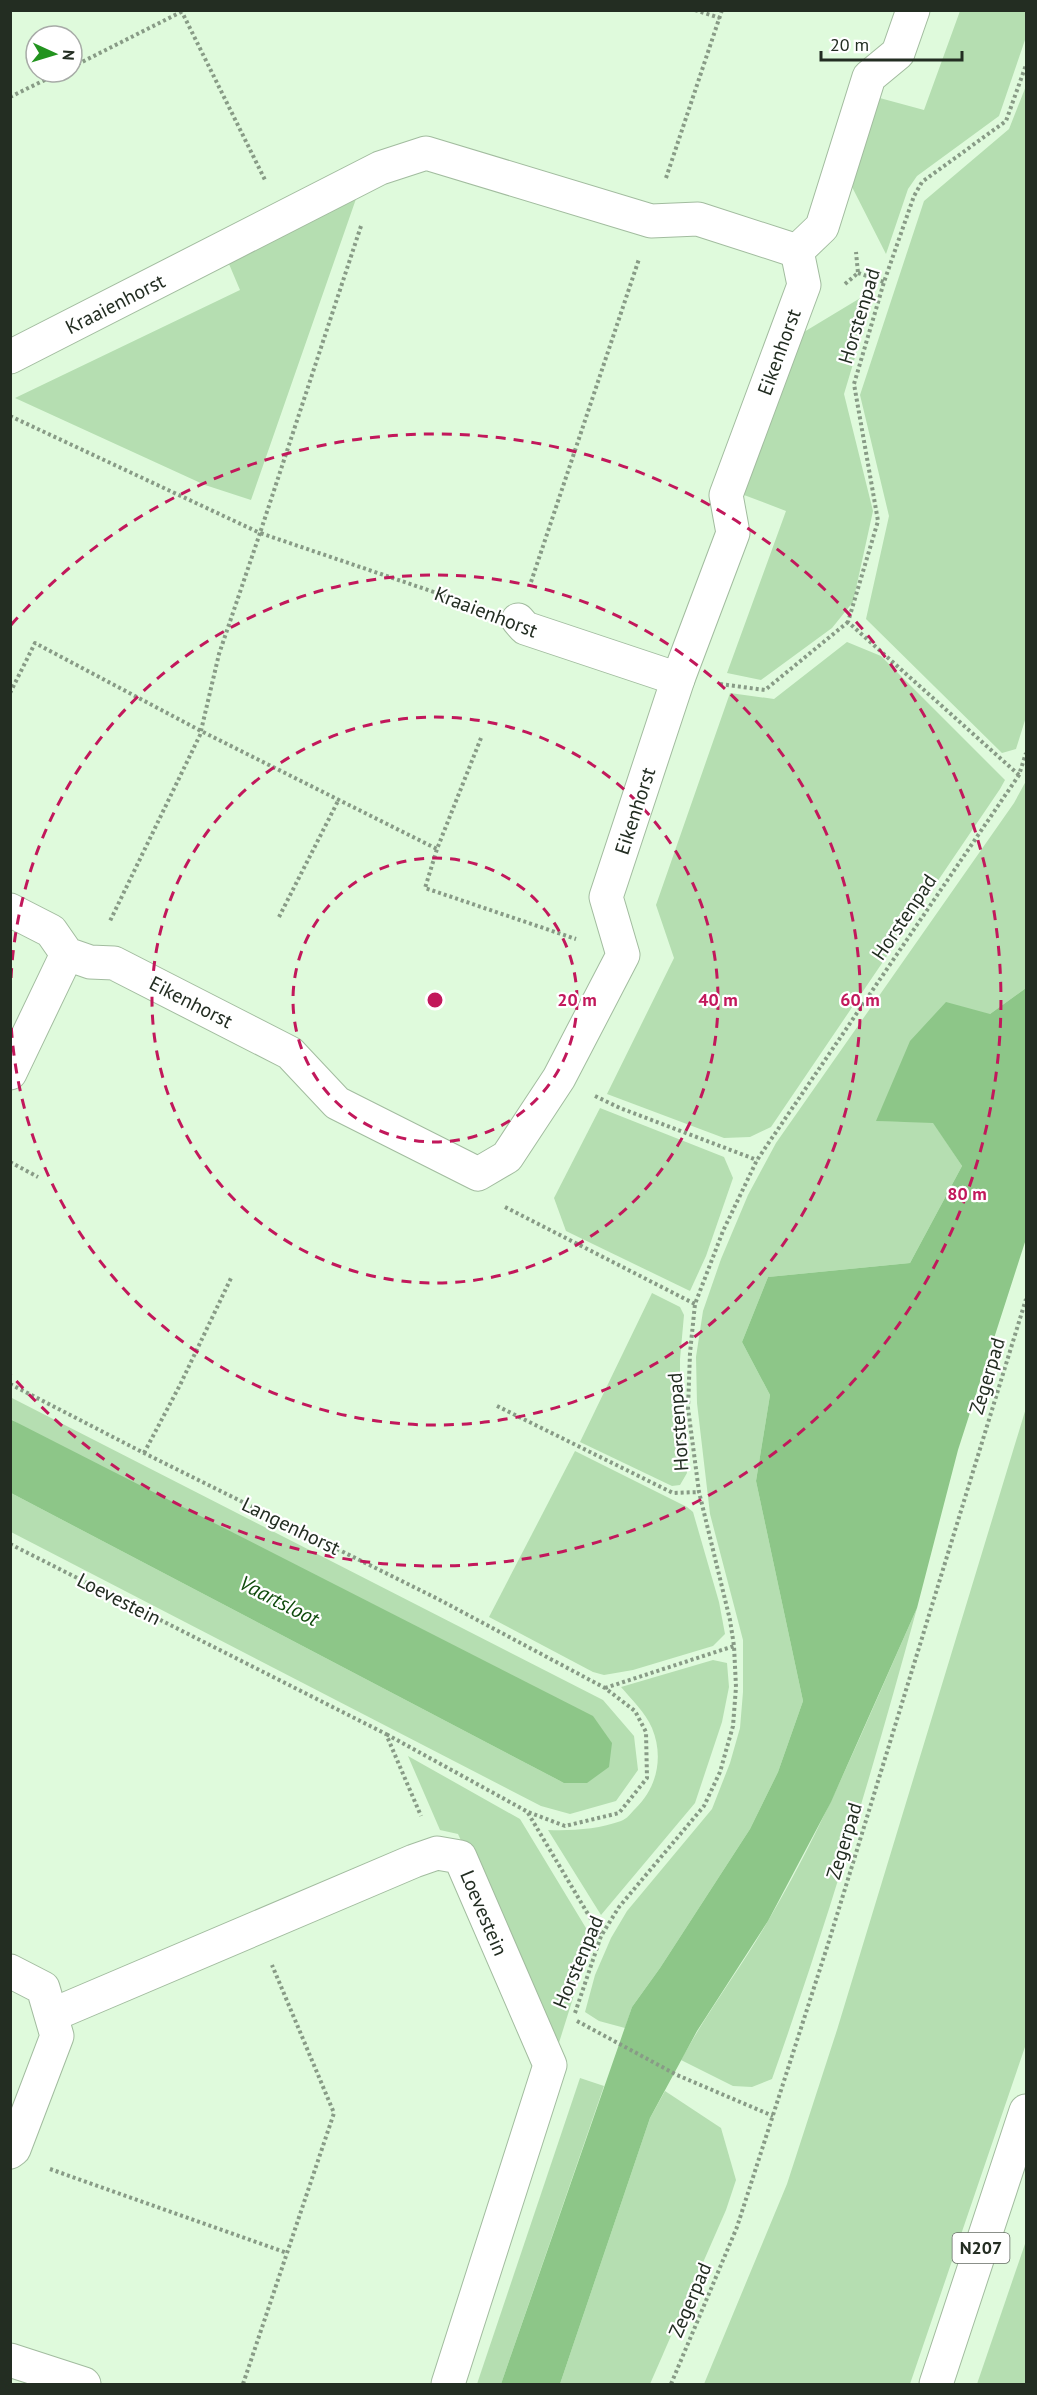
<svg xmlns="http://www.w3.org/2000/svg" width="1037" height="2395" viewBox="0 0 1037 2395" font-family="'PT Sans',sans-serif">
<style>
.green{fill:#b5deb1}
.water{fill:#8dc688}
.lines{fill:none;stroke-linecap:round;stroke-linejoin:round}
.street-casing{stroke:#a2bc9f;stroke-width:35}
.primary-casing{stroke:#a2bc9f;stroke-width:35}
.path{stroke:#889b86;stroke-width:4;stroke-dasharray:3 3;stroke-linecap:butt}
.street{stroke:#fff;stroke-width:33}
.primary{stroke:#fff;stroke-width:33}
.ring{fill:none;stroke:#c2185b;stroke-width:3;stroke-dasharray:10 8}
.labels{text-anchor:middle;stroke-width:4.5;stroke-linejoin:round;paint-order:stroke}
.shield{fill:#fff;stroke:#656c64;stroke-width:1.5}
.shield-label{font-size:18px;font-weight:bold;fill:#232d22}
.street-label{font-size:20px;fill:#232d22;stroke:#fff}
.water-label{font-size:21px;font-style:italic;fill:#104b0d;stroke:#fff}
.centre{fill:#c2185b;stroke:#fff;stroke-width:3}
.ring-label{font-size:18px;text-anchor:middle;font-weight:bold;fill:#c2185b;stroke:#fff;stroke-width:4.5;stroke-linejoin:round;paint-order:stroke}
</style>
<rect width="100%" height="100%" fill="#dffadc"/>
<g class="green">
<path d="M 960,11 L 1026,11 L 1026,37 L 999,116 L 917,176 L 908,189 L 886,254 L 849,181 L 876,97 L 924,110 Z"/>
<path d="M 1026,86 L 1026,717 L 1016,749 L 1002,753 L 866,619 L 889,516 L 860,395 L 924,201 L 1009,129 Z"/>
<path d="M 357,196 L 251,500 L 205,485 L 15,398 L 240,290 L 229,264 Z"/>
<path d="M 862,297 L 873,297 L 844,394 L 873,511 L 853,602 L 832,628 L 761,680 L 727,673 L 786,511 L 744,495 L 799,335 Z"/>
<path d="M 847,642 L 881,656 L 1005,780 L 1000,789 L 771,1127 L 750,1137 L 724,1138 L 607,1094 L 674,958 L 656,905 L 730,693 L 774,699 Z"/>
<path d="M 1026,781 L 1026,988 L 990,1014 L 877,1121 L 933,1122 L 962,1166 L 910,1263 L 768,1277 L 742,1342 L 770,1395 L 756,1481 L 803,1701 L 778,1772 L 750,1829 L 660,1968 L 632,2007 L 625,2028 L 599,2021 L 585,2012 L 595,1975 L 611,1938 L 627,1911 L 712,1809 L 730,1763 L 740,1728 L 743,1692 L 743,1640 L 710,1514 L 697,1403 L 696,1357 L 703,1311 L 721,1259 L 748,1195 L 776,1143 L 1014,803 Z"/>
<path d="M 600,1108 L 724,1157 L 733,1178 L 706,1256 L 690,1291 L 566,1231 L 554,1198 Z"/>
<path d="M 652,1293 L 680,1307 L 684,1315 L 680,1359 L 680,1408 L 687,1473 L 680,1485 L 672,1486 L 580,1442 Z"/>
<path d="M 10,1397 L 603,1700 L 634,1736 L 638,1770 L 616,1801 L 570,1814 L 541,1806 L 11,1532 L 11,1493 L 564,1783 L 11,1419 Z"/>
<path d="M 1026,1408 L 1026,2044 L 910,2384 L 704,2384 L 787,2184 L 837,2030 Z"/>
<path d="M 575,1451 L 687,1507 L 693,1512 L 719,1602 L 725,1634 L 713,1646 L 633,1670 L 604,1675 L 593,1672 L 489,1617 Z"/>
<path d="M 917,1608 C 874,1766 827,1924 772,2079 L 752,2087 L 733,2086 L 681,2060 C 707,2012 741,1968 768,1921 C 827,1821 870,1713 917,1608 Z"/>
<path d="M 713,1660 L 727,1663 L 729,1687 L 722,1722 L 695,1803 L 601,1915 L 548,1830 C 572,1831 599,1829 621,1821 C 627,1819 631,1813 635,1809 C 657,1788 664,1757 652,1728 C 645,1712 632,1700 621,1687 Z"/>
<path d="M 408,1756 L 520,1819 L 592,1938 L 557,2049 L 458,1834 L 440,1830 Z"/>
<path d="M 580,2078 L 604,2086 L 501,2384 L 477,2384 Z"/>
<path d="M 665,2091 L 721,2128 L 736,2180 L 726,2210 L 650,2384 L 560,2384 L 650,2118 Z"/>
<path d="M 1026,2241 L 1026,2384 L 977,2384 Z"/>
</g>
<g class="water">
<path d="M 1026,988 L 1026,1239 L 958,1450 L 917,1608 L 831,1802 L 768,1921 L 697,2031 L 650,2118 L 560,2384 L 501,2384 L 632,2007 L 660,1968 L 750,1829 L 778,1772 L 803,1701 L 756,1481 L 770,1395 L 742,1342 L 768,1277 L 910,1263 L 962,1166 L 933,1123 L 876,1121 L 910,1041 L 946,1002 L 990,1014 Z"/>
<path d="M 10,1419 L 593,1716 L 612,1743 L 609,1767 L 587,1783 L 564,1783 L 11,1493 Z"/>
</g>
<g class="lines">
<defs>
<g id="street">
<path d="M 10,357 L 380,168 L 426,153 L 651,221 L 698,219 L 797,251"/>
<path d="M 518,620 L 525,628 L 678,679"/>
<path d="M 10,910 L 51,931 L 67,954 L 90,962 L 114,963 L 290,1053 L 337,1103 L 478,1174 L 507,1157 L 559,1078 L 623,955 L 606,897 L 678,679 L 733,533 L 726,495 L 804,285 L 797,251 L 822,227 L 869,77 L 898,53 L 913,10"/>
<path d="M 10,1073 L 67,954"/>
<path d="M 10,1971 L 43,1988 L 57,2036 L 14,2149 L 10,2152"/>
<path d="M 52,2015 L 414,1861 L 437,1853 L 460,1857 L 550,2065 L 448,2384"/>
<path d="M 10,2360 L 84,2384"/>
</g>
<path id="primary" d="M 936,2384 L 1026,2111"/>
</defs>
<use href="#street" class="street-casing"/>
<use href="#primary" class="primary-casing"/>
<g class="path">
<path d="M 181,10 L 266,182"/>
<path d="M 695,10 L 720,18"/>
<path d="M 72,67 L 185,10"/>
<path d="M 10,97 L 61,72"/>
<path d="M 666,178 L 722,10"/>
<path d="M 361,226 L 260,533 L 481,608"/>
<path d="M 858,273 L 884,282"/>
<path d="M 845,284 L 858,273 L 856,252"/>
<path d="M 10,416 L 260,533 L 219,654 L 200,735 L 110,921"/>
<path d="M 531,582 L 639,259"/>
<path d="M 720,684 L 765,690 L 848,622"/>
<path d="M 10,693 L 35,643 L 201,731 L 437,849"/>
<path d="M 481,738 L 437,849 L 425,888 L 576,939"/>
<path d="M 1019,775 L 848,622 L 878,521 L 854,384 L 884,282 L 914,196 L 922,182 L 1006,121 L 1026,65"/>
<path d="M 279,917 L 339,799"/>
<path d="M 595,1096 L 620,1108 L 757,1160"/>
<path d="M 10,1162 L 38,1177"/>
<path d="M 505,1207 L 695,1304"/>
<path d="M 10,1384 L 144,1453 L 438,1599 L 605,1688 L 635,1711 L 646,1732 L 647,1778 L 619,1813 L 565,1826 L 528,1812 L 386,1734"/>
<path d="M 497,1406 L 673,1493 L 699,1492"/>
<path d="M 144,1453 L 180,1385 L 232,1276"/>
<path d="M 10,1544 L 386,1734 L 421,1816"/>
<path d="M 605,1688 L 734,1646"/>
<path d="M 528,1813 L 601,1936"/>
<path d="M 575,2013 L 601,1936 L 619,1907 L 704,1806 L 720,1772 L 733,1726 L 736,1687 L 734,1646 L 730,1620 L 699,1492 L 688,1408 L 690,1353 L 695,1304 L 723,1231 L 757,1160 L 1019,775 L 1026,753"/>
<path d="M 577,2021 L 677,2075 L 773,2116"/>
<path d="M 50,2169 L 287,2253"/>
<path d="M 243,2384 L 334,2113 L 272,1965"/>
<path d="M 671,2384 L 737,2227 L 829,1941 L 1026,1299"/>
</g>
<use href="#street" class="street"/>
<use href="#primary" class="primary"/>
</g>
<g class="ring">
<circle cx="435" cy="1000" r="142"/>
<circle cx="435" cy="1000" r="283"/>
<path d="M11 978A425 425 0 1 1 11 1022"/>
<path d="M11 625A566 566 0 1 1 11 1375"/>
</g>
<g class="labels">
<rect class="shield" x="952.5" y="2233" width="57" height="30" rx="4.5"/>
<g class="shield-label">
<text x="981" y="2254">N207</text>
</g>
<g class="street-label">
<text transform="translate(115 304) rotate(-27)" y="7">Kraaienhorst</text>
<text transform="translate(859 316) rotate(-73)" y="7">Horstenpad</text>
<text transform="translate(779 352) rotate(-70)" y="7">Eikenhorst</text>
<text transform="translate(486 612) rotate(21)" y="7">Kraaienhorst</text>
<text transform="translate(635 811) rotate(-72)" y="7">Eikenhorst</text>
<text transform="translate(904 917) rotate(-56)" y="7">Horstenpad</text>
<text transform="translate(191 1002) rotate(27)" y="7">Eikenhorst</text>
<text transform="translate(987 1376) rotate(-73)" y="7">Zegerpad</text>
<text transform="translate(678 1422) rotate(-94)" y="7">Horstenpad</text>
<text transform="translate(291 1526) rotate(26)" y="7">Langenhorst</text>
<text transform="translate(119 1599) rotate(27)" y="7">Loevestein</text>
<text transform="translate(844 1841) rotate(-73)" y="7">Zegerpad</text>
<text transform="translate(484 1913) rotate(67)" y="7">Loevestein</text>
<text transform="translate(578 1962) rotate(-67)" y="7">Horstenpad</text>
<text transform="translate(690 2300) rotate(-67)" y="7">Zegerpad</text>
</g>
<g class="water-label">
<text transform="translate(279 1601) rotate(27)" y="7">Vaartsloot</text>
</g>
</g>
<circle cx="435" cy="1000" r="9" class="centre"/>
<g class="ring-label">
<text x="577" y="1006">20 m</text>
<text x="718" y="1006">40 m</text>
<text x="860" y="1006">60 m</text>
<text x="967" y="1200">80 m</text>
</g>
<rect width="1037" height="2395" fill="none" stroke="#232d22" stroke-width="24"/>
<g transform="translate(54 54) rotate(94)"><circle r="28" fill="#ffffff" stroke="#a7aba7" stroke-width="1.5"/>
<path d="M0-4.5L10 22L0 15L-10 22Z" fill="#22931f"/>
<text y="-9" font-size="16" font-weight="bold" text-anchor="middle" fill="#232d22">N</text>
</g>
<path d="M821 51v9h141v-9" fill="none" stroke="#232d22" stroke-width="3"/>
<text x="830" y="51" font-size="18" fill="#232d22" stroke="#ffffff" stroke-width="4.5" paint-order="stroke">20 m</text>
</svg>
